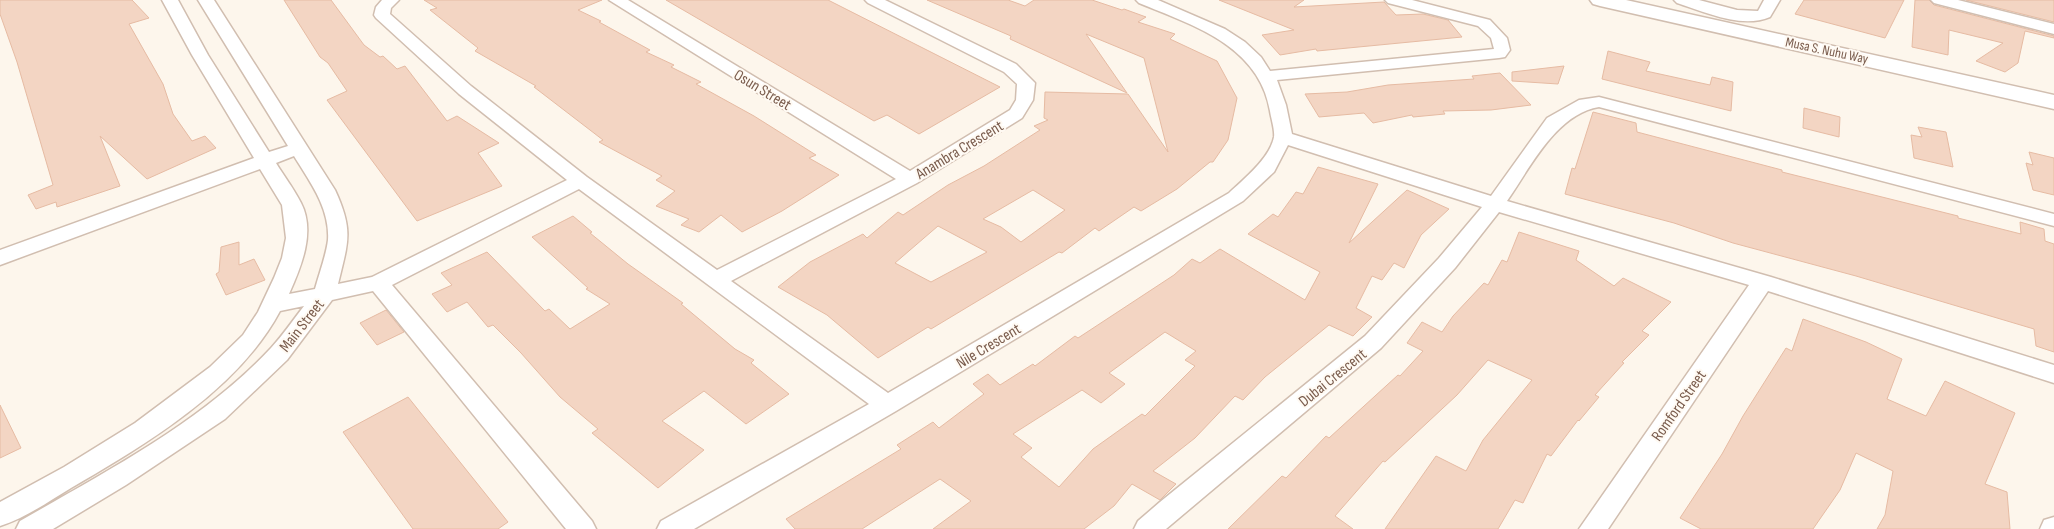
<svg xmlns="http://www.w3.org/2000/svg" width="2054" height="529" viewBox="0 0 2054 529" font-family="'Sofia Sans Condensed',sans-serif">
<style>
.building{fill:#f3d5c3;stroke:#e6bba3;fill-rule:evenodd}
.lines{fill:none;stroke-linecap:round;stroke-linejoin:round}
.minor-casing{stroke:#d1beb0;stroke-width:3}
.tertiary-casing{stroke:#d1beb0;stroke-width:3}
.minor{fill:#fff;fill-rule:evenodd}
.tertiary{fill:#fff;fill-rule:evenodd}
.labels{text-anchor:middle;stroke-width:4;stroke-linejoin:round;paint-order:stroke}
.far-street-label{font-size:14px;fill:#7a5c4d;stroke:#fffaf3}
.street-label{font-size:16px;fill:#7a5c4d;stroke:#fffaf3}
</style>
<rect width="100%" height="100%" fill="#fdf6ec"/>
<g class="building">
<path d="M 0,0 L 132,0 L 149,18 L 129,24 L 163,84 L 173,114 L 192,141 L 205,136 L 216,148 L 147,179 L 100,136 L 120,186 L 57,207 L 56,202 L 36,209 L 28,195 L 53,185 L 17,62 L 0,14 Z"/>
<path d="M 284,0 L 331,0 L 364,45 L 380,57 L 383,56 L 397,69 L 405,66 L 447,121 L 457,116 L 499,143 L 478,153 L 502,186 L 417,221 L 327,100 L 347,91 L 328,63 L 320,57 Z"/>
<path d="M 424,0 L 602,0 L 578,10 L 601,21 L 599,22 L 650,50 L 646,52 L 674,65 L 671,67 L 701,82 L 696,84 L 754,116 L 816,155 L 809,158 L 839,175 L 782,211 L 742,232 L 721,215 L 699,232 L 681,225 L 689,219 L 656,206 L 675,191 L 656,180 L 662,176 L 599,142 L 603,140 L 534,87 L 536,86 L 475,51 L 478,48 L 430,10 L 437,8 Z"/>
<path d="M 666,0 L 828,0 L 1000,87 L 919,134 L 887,115 L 874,121 Z"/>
<path d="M 927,0 L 1008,0 L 1025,6 L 1034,0 L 1092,0 L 1122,10 L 1124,9 L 1146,17 L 1138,22 L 1175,34 L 1170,39 L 1217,61 L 1237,98 L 1228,140 L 1213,162 L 1210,162 L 1177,189 L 1141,211 L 1134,207 L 1099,231 L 1095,228 L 1062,253 L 1059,252 L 931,329 L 928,327 L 878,358 L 827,315 L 778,287 L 810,262 L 863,234 L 867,238 L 898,212 L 903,215 L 948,185 L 984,166 L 1040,130 L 1034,126 L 1048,120 L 1044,118 L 1045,92 L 1128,94 L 1168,152 L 1144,58 L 1086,34 L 1127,93 L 1010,39 L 1011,36 ZM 1033,190 L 1065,210 L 1021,242 L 1001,227 L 983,219 ZM 938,226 L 987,252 L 931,282 L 895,263 Z"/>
<path d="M 1219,0 L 1304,0 L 1294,7 L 1384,2 L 1396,15 L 1423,14 L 1448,20 L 1462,37 L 1317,51 L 1316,49 L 1280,55 L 1262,35 L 1294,30 Z"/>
<path d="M 1804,0 L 1904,0 L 1885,38 L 1795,14 Z"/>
<path d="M 1915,0 L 1929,0 L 1934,5 L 2054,36 L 2054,38 L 2025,31 L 2018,63 L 2005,72 L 1976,61 L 2003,43 L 1949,30 L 1948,55 L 1912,47 Z"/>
<path d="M 1966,0 L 2054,0 L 2054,22 Z"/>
<path d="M 1608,51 L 1650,62 L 1646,71 L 1710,85 L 1712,77 L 1733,82 L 1731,111 L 1602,79 Z"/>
<path d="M 1564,66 L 1558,84 L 1512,81 L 1512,72 Z"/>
<path d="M 1500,73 L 1531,105 L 1491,110 L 1443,111 L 1445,114 L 1413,117 L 1412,115 L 1373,123 L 1364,113 L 1319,117 L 1305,94 L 1347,92 L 1388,85 L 1474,79 L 1472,76 Z"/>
<path d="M 1804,108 L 1840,117 L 1839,137 L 1803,128 Z"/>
<path d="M 1593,112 L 1636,123 L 1637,132 L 1782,170 L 1782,172 L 1958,216 L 1958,218 L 2021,234 L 2020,222 L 2044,229 L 2045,241 L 2054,244 L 2054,352 L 2036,346 L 2034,329 L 1856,276 L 1733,243 L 1674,223 L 1565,194 L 1572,168 L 1575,169 Z"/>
<path d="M 1918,127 L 1946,132 L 1953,167 L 1914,158 L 1911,135 L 1922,137 Z"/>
<path d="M 2029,152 L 2054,158 L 2054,195 L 2033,190 L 2026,163 L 2033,165 Z"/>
<path d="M 1318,167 L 1378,184 L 1349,243 L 1407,190 L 1449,209 L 1421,235 L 1404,268 L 1394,263 L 1382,280 L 1372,276 L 1356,308 L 1372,317 L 1353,336 L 1329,325 L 1265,377 L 1243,400 L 1235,396 L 1195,438 L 1153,471 L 1176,484 L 1160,500 L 1132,484 L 1114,506 L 1084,529 L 933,529 L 971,501 L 940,479 L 862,529 L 795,529 L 786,519 L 901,449 L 897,445 L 933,422 L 939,428 L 984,394 L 973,384 L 988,374 L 1000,385 L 1033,364 L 1035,366 L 1075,336 L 1078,338 L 1174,275 L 1192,259 L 1200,263 L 1220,249 L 1305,300 L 1320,272 L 1248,234 L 1273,214 L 1278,217 L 1296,192 L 1303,194 ZM 1165,332 L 1196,351 L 1185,360 L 1195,366 L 1145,416 L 1142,414 L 1093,449 L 1059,487 L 1021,457 L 1032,448 L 1013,434 L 1082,390 L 1101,403 L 1125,384 L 1109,373 Z"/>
<path d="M 573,216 L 592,232 L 590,233 L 628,264 L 683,303 L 681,304 L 735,349 L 754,360 L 751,363 L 789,394 L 746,424 L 704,391 L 662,421 L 704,450 L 658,488 L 592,433 L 598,429 L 560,397 L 521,353 L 493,325 L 488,327 L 467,302 L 447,312 L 432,294 L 452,285 L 441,273 L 487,252 L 545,311 L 549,309 L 570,329 L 610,304 L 586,289 L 588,288 L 532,237 Z"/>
<path d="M 1519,232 L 1579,251 L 1576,260 L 1614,286 L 1623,278 L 1671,302 L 1642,331 L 1649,335 L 1622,362 L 1624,363 L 1595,395 L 1599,397 L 1579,421 L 1578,420 L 1551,456 L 1547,454 L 1523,503 L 1515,500 L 1498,529 L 1385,529 L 1436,456 L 1466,471 L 1483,440 L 1532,380 L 1488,360 L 1457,395 L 1385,462 L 1383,461 L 1335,516 L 1353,529 L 1228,529 L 1282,476 L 1286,478 L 1326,436 L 1329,438 L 1398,375 L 1400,376 L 1423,351 L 1407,343 L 1422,322 L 1442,332 L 1453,316 L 1484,283 L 1488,285 L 1502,260 L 1507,262 Z"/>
<path d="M 239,242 L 239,265 L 254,259 L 265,280 L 226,295 L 216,274 L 219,272 L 221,247 Z"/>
<path d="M 386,310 L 404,332 L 377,345 L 360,323 Z"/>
<path d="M 1803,319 L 1866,342 L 1902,359 L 1887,399 L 1926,416 L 1945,381 L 2015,413 L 1985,484 L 2007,492 L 2010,529 L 1877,529 L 1885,515 L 1893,471 L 1856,453 L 1840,490 L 1813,529 L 1701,529 L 1680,518 L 1722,454 L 1743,416 L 1786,348 L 1792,351 Z"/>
<path d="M 408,397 L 508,522 L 498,529 L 413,529 L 343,432 Z"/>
<path d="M 0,405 L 21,448 L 0,458 Z"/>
</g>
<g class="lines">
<defs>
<g id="minor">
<path d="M 162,0 L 178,0 L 208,55 L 269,152 L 288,146 L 198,0 L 214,0 L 335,190 C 354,231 348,242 338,284 L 372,277 L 567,180 L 459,94 L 376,18 L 374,15 L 376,7 L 382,0 L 399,0 L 391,8 L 390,14 L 471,86 L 587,177 L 717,270 L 896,179 L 609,0 L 628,0 L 910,171 L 1010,110 L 1016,100 L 1017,84 L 1004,72 L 868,3 L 865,0 L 885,0 L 1016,64 L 1035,83 L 1033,100 L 1022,118 L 917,183 L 731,281 L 888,393 L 1229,193 C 1244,179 1270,158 1274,137 C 1275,130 1271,118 1270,111 C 1259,45 1192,25 1139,3 L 1136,0 L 1158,0 L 1225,29 L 1245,42 L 1261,57 L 1270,71 L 1494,49 L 1491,38 L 1478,26 L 1388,3 L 1385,0 L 1412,0 L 1490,20 L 1507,38 L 1510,50 L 1505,57 L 1499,58 L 1277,80 L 1286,105 L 1292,134 L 1491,196 L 1547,118 L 1579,100 L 1599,97 L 2054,214 L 2054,226 L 1599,107 C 1556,114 1530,168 1507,201 L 1771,277 L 2054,365 L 2054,383 L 1768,291 L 1608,529 L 1579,529 L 1749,285 L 1499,212 L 1455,268 L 1381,348 L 1166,529 L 1134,529 L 1138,521 L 1160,502 L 1365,336 L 1439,258 L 1482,207 L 1288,145 L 1274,172 L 1243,201 L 896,411 L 694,529 L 657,529 L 661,521 L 869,404 L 579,189 L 392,285 L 592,521 L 596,529 L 566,529 L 373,291 L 332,300 L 287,360 L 225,419 L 126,485 L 53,529 L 16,529 L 20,521 C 107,471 202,422 271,348 C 283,335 293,320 304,306 L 280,311 C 238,390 146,444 71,488 C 48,502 25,518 0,526 L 0,502 L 64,467 L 135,423 L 210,367 L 243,335 L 258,312 L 274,278 L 282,258 L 286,238 L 282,205 L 260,169 L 0,265 L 0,250 L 254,158 L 192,55 ZM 294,156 C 310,182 330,208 328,240 C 326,256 319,274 315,289 L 289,294 C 301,267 316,232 301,203 C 294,189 284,176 276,163 Z"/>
<path d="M 1674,0 L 1699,0 L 1737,10 L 1758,11 L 1764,0 L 1780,0 L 1770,17 C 1741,29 1705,12 1677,3 Z"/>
<path d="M 1931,0 L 1958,0 L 2054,24 L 2054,34 L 1934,3 Z"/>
<path d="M 2054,517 L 2054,529 L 2040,529 L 2044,520 Z"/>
</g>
<path id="tertiary" d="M 1590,0 L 1626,0 L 2054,95 L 2054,109 L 1600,6 L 1593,4 Z"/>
</defs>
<use href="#minor" class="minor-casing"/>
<use href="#tertiary" class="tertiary-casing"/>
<use href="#minor" class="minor"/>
<use href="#tertiary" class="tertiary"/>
</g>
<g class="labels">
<g class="far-street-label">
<text transform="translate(1827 50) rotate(12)" y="5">Musa S. Nuhu Way</text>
</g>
<g class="street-label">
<text transform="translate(763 89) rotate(31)" y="6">Osun Street</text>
<text transform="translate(959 149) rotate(-31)" y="6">Anambra Crescent</text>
<text transform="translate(301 325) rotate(-52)" y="6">Main Street</text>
<text transform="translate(988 345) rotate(-31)" y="6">Nile Crescent</text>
<text transform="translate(1332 377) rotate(-39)" y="6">Dubai Crescent</text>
<text transform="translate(1678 405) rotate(-55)" y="6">Romford Street</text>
</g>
</g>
</svg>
